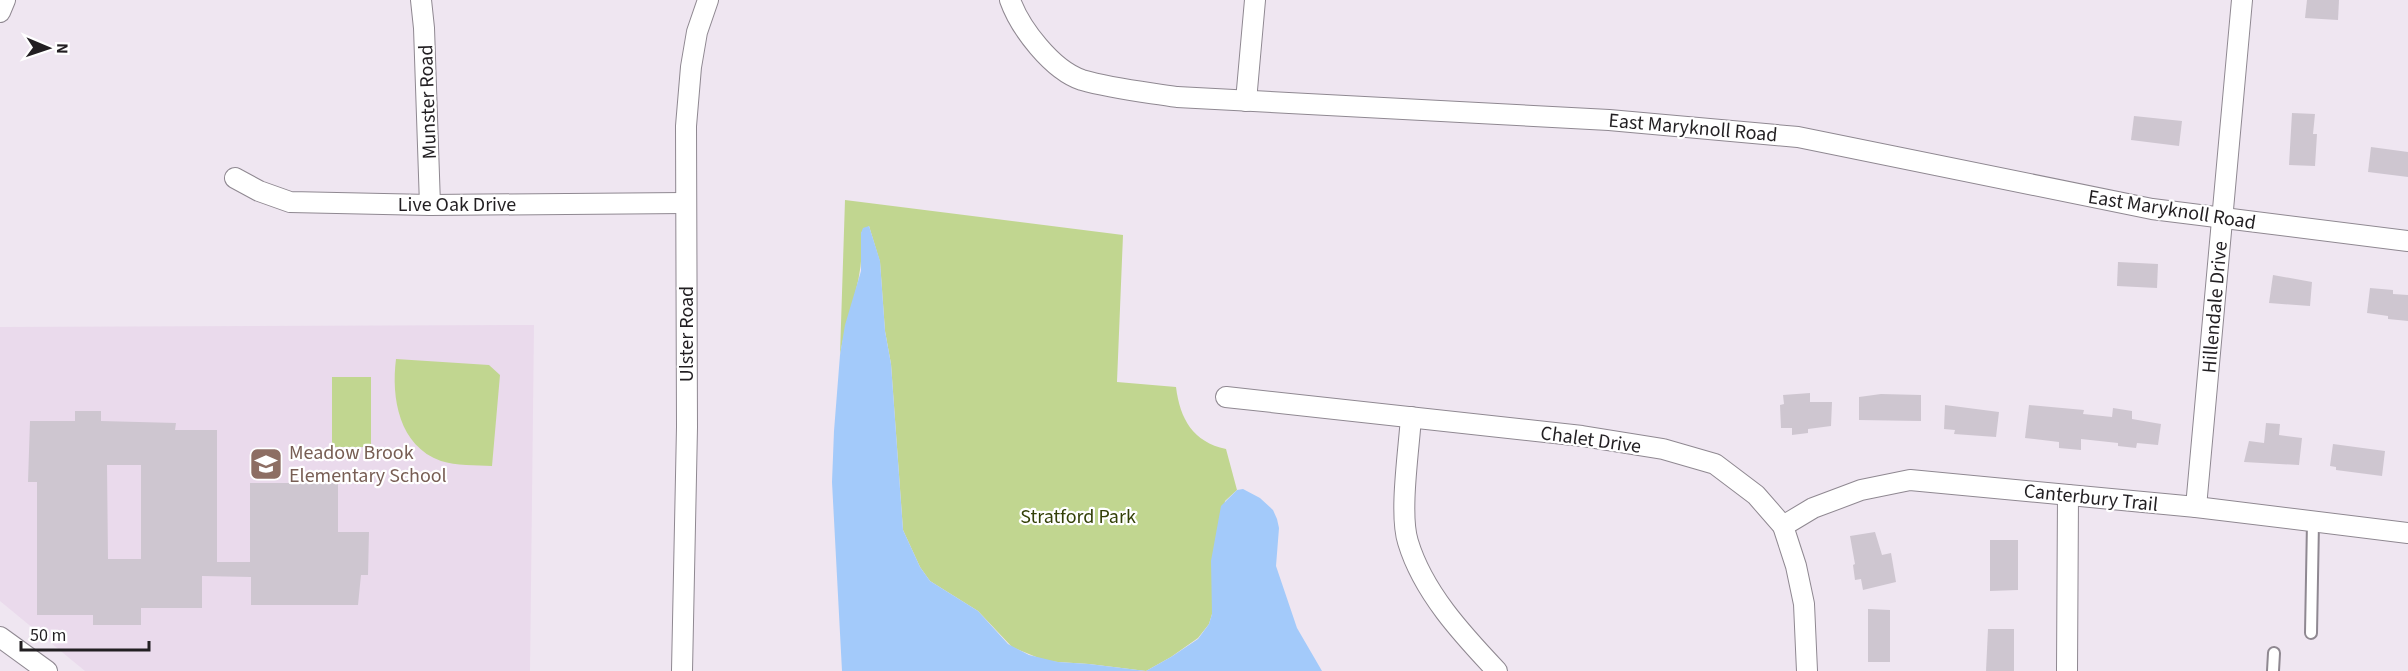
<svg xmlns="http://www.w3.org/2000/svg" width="2408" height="671" viewBox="0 0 2408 671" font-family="'Source Sans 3',sans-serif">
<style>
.education{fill:#eadaec}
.green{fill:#c1d690}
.water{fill:#a3cafa}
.building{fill:#cec6d0;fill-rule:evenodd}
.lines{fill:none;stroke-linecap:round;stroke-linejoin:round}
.service-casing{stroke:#8f8891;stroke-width:14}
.minor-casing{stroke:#8f8891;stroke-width:22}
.service{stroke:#fff;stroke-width:10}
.minor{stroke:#fff;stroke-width:20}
.labels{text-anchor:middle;stroke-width:4.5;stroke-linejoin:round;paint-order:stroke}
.street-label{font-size:20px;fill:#221f22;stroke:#fff}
.education-label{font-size:20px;fill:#785e54;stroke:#fff;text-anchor:start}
.park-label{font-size:20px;fill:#334007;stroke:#fff}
</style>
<rect width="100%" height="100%" fill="#efe6f1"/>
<path class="education" d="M 534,325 L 530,671 L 85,671 L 0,601 L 0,327 Z"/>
<g class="green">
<path d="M 845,200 L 1123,235 L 1117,382 L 1176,387 C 1180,419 1193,442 1226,449 L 1237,490 L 1225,501 L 1212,614 L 1209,624 L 1198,638 L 1171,657 L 1146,671 L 1089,664 L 1058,662 L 1046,661 L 1012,647 L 978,611 L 930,581 L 920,567 L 903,530 L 891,364 L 885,331 L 880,262 L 869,226 L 861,233 C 866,276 847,313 840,355 Z"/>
<path d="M 396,359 L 489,365 L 500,375 L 492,466 C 476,465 456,466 441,461 C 399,446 391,398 396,359 Z"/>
<rect x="332" y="377" width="39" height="70"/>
</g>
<path class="water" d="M 869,226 L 880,261 L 885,331 L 891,364 L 903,530 L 920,567 L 930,581 L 978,611 L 1008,644 L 1029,655 L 1058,662 L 1089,664 L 1146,671 L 1171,657 L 1198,639 L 1209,624 L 1212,614 L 1211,561 L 1221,506 L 1237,490 L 1243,489 L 1260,498 L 1273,510 L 1277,519 L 1279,528 L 1276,566 L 1297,628 L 1322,671 L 842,671 L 832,482 L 834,431 L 840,355 L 845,325 L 861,271 L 861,233 L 863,228 Z"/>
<g class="building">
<path d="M 2307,0 L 2339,0 L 2338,20 L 2305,18 Z"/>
<path d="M 2292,113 L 2315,114 L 2313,134 L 2317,134 L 2315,166 L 2289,165 Z"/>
<path d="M 2134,116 L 2182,121 L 2179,146 L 2131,140 Z"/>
<path d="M 2371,147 L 2408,152 L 2408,177 L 2368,172 Z"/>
<path d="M 2118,262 L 2158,264 L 2157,288 L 2117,286 Z"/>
<path d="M 2273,275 L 2312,282 L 2310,306 L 2269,303 Z"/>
<path d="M 2370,288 L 2393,290 L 2393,294 L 2408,295 L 2408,321 L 2388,319 L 2388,316 L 2367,313 Z"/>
<path d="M 1810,393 L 1810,402 L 1832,402 L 1831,426 L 1808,429 L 1808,433 L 1792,435 L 1792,428 L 1781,428 L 1780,405 L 1784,404 L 1783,395 Z"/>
<path d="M 1881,394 L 1921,395 L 1921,421 L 1859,420 L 1859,397 Z"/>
<path d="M 1945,405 L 1999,412 L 1996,437 L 1954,434 L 1955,430 L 1944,429 Z"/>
<path d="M 2029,405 L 2084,410 L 2083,414 L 2112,417 L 2113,408 L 2132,411 L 2132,419 L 2161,424 L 2158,445 L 2137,443 L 2136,448 L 2118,446 L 2118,443 L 2081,439 L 2081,450 L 2059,448 L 2059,442 L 2025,438 Z"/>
<path d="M 75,411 L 101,411 L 101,421 L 176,423 L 175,430 L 217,430 L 217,562 L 250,562 L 250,483 L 338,483 L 338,532 L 369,532 L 368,575 L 361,575 L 358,605 L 251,605 L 251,577 L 202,576 L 202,608 L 141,608 L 141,625 L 93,625 L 93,615 L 37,615 L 37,482 L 28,482 L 30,421 L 75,421 ZM 107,465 L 141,465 L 141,559 L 108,559 Z"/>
<path d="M 2266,423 L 2280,424 L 2279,435 L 2302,438 L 2299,465 L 2244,462 L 2249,441 L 2264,443 Z"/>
<path d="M 2333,444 L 2385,451 L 2382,476 L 2336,470 L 2336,467 L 2330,466 Z"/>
<path d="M 1875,532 L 1882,555 L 1891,553 L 1896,582 L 1863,590 L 1861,579 L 1855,580 L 1853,565 L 1855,564 L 1850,536 Z"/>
<path d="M 1990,540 L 2018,540 L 2018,590 L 1990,591 Z"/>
<path d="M 1868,609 L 1890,610 L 1890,662 L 1868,662 Z"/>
<path d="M 1988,629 L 2014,629 L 2014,671 L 1986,671 Z"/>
</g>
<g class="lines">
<defs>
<g id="service">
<path d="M 2311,633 L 2313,522"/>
<path d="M 2273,671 L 2274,653"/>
</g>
<g id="minor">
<path d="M 421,0 L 424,28 L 430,205"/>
<path d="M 1010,0 C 1020,28 1052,70 1082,80 C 1113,89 1146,92 1177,97 L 1609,120 L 1798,137 L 2152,209 L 2408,241"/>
<path d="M 0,12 L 5,0"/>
<path d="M 1246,101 L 1255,0"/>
<path d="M 235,178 L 259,191 L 290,202 L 430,205 L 685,203"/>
<path d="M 1226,397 L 1582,436 L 1663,449 L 1715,464 L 1756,495 L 1783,526 L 1796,566 L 1804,604 L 1807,671"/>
<path d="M 1411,417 C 1409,449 1399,514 1408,542 C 1423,592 1462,634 1497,671"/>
<path d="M 2196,507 L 2242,0"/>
<path d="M 1783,526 L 1813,508 L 1861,490 L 1910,480 L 2196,507 L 2408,533"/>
<path d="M 0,637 L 47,671"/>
<path d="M 682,671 L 687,427 L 686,126 L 691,67 L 697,32 L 708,0"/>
<path d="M 2067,671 L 2068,495"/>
</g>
</defs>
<use href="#service" class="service-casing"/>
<use href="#minor" class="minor-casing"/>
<use href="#service" class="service"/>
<use href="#minor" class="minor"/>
</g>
<defs>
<symbol id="school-square" viewBox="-11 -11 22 22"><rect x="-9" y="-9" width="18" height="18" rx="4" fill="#8d6e63" stroke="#fff"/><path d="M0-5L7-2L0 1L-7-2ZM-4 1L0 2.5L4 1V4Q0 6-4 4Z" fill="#fff"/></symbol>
</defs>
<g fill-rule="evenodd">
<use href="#school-square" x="247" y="445" width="38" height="38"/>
</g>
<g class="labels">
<g class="street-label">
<text transform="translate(427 102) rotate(-92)" y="7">Munster Road</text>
<text transform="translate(1693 127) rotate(5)" y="7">East Maryknoll Road</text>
<text x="457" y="211">Live Oak Drive</text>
<text transform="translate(2172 209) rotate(9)" y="7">East Maryknoll Road</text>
<text transform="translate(2214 307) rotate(-85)" y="7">Hillendale Drive</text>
<text transform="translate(686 334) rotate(-90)" y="7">Ulster Road</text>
<text transform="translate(1591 439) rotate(8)" y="7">Chalet Drive</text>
<text transform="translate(2091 497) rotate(6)" y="7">Canterbury Trail</text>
</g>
<g class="education-label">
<text x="289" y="459">Meadow Brook<tspan x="289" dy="23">Elementary School</tspan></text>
</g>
<g class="park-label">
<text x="1078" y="523">Stratford Park</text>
</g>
</g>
<g transform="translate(48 48) rotate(92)" stroke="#ffffff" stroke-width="4.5" paint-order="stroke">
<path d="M0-4.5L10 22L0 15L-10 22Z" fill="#221f22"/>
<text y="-9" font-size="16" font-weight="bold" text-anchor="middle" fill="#221f22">N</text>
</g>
<path d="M21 641v9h128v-9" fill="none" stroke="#221f22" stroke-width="3"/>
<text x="30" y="641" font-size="18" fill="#221f22" stroke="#ffffff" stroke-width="4.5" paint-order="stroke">50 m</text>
</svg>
